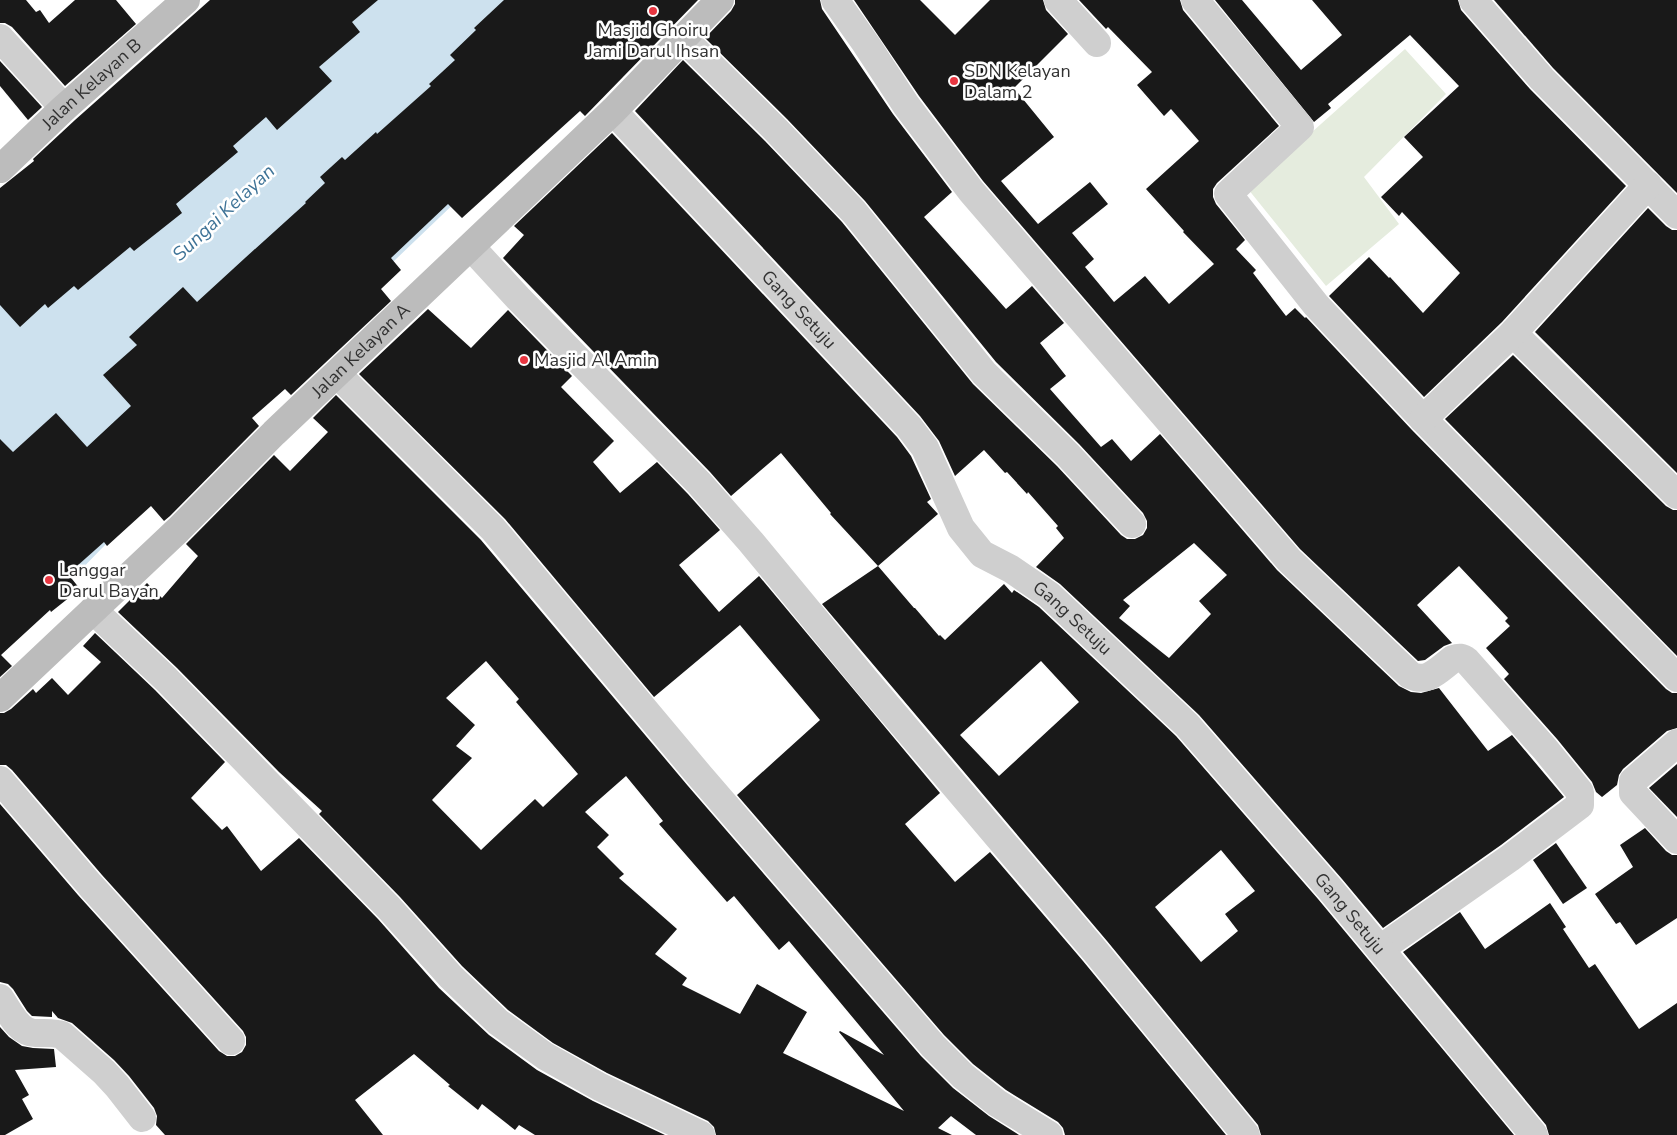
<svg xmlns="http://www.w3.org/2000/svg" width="1677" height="1135" viewBox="0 0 1677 1135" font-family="'Nunito Sans',sans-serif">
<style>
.green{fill:#e5ecde}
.water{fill:#cde1ee}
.building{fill:#191919;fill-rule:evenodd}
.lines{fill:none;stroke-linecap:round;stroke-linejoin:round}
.street{stroke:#cfcfcf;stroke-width:28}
.secondary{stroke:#bcbcbc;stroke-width:28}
.poi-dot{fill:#e83641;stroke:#fff;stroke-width:2}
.labels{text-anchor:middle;stroke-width:5;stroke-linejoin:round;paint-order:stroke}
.poi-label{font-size:18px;fill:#323232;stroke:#fff;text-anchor:start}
.street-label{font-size:18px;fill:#323232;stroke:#fff}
.water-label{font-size:19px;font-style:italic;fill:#3e7397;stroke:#fff}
</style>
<rect width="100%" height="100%" fill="#fff"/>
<path class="green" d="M 1405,49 L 1446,94 L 1364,177 L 1399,224 L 1326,286 L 1248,189 Z"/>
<path class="water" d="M 248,0 L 665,0 L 623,42 L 211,436 L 0,653 L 0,210 Z"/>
<g class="building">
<path d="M 0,0 L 26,0 L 36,12 L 40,10 L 49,23 L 75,0 L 116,0 L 136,24 L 65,86 L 12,27 L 5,23 L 0,23 Z"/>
<path d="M 210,0 L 378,0 L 352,22 L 360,32 L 319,67 L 332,81 L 277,130 L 266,117 L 233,146 L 238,152 L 176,204 L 182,213 L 134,251 L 130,247 L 78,290 L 74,286 L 48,308 L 45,304 L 20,327 L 0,305 L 0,188 L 34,161 L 33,159 L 75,120 Z"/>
<path d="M 504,0 L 698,0 L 585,116 L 580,111 L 462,218 L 448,204 L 391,258 L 401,270 L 381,289 L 391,301 L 291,395 L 285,389 L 252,418 L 259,426 L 170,516 L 164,521 L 151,506 L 107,546 L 104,542 L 68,574 L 80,589 L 51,612 L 50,610 L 1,655 L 12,666 L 0,677 L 0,439 L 13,452 L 56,413 L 87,447 L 131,406 L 103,375 L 137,345 L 129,337 L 183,287 L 197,302 L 245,258 L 306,203 L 305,202 L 325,183 L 320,177 L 342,157 L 345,160 L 376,132 L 377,134 L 431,86 L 429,84 L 455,60 L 450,55 L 476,30 L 474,28 Z"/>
<path d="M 735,0 L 820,0 L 822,9 L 893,114 L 952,192 L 924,217 L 1006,309 L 1032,286 L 1064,323 L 1040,343 L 1066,376 L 1050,389 L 1101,447 L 1112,439 L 1131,461 L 1160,434 L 1277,570 L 1399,686 L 1411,692 L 1421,693 L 1439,688 L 1488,751 L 1512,735 L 1564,797 L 1501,845 L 1383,928 L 1342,879 L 1199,715 L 1060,584 L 1036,567 L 1064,538 L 1056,528 L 1058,526 L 1028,492 L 1027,494 L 1007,472 L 1005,473 L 984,450 L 955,476 L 939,441 L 920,416 L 635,111 L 683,60 L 765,141 L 842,222 L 973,384 L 1057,466 L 1121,535 L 1127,539 L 1135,539 L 1143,535 L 1147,528 L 1147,521 L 1143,513 L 1079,444 L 996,362 L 865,201 L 787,119 L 705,38 L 731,11 L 735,4 ZM 1194,543 L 1227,575 L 1199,601 L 1211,614 L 1169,658 L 1119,618 L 1130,606 L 1123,600 Z"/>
<path d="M 854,0 L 920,0 L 955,35 L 990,0 L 1043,0 L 1046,10 L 1068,34 L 1014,88 L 1054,137 L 1001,181 L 1038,224 L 1090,182 L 1108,204 L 1072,233 L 1094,259 L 1085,267 L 1114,302 L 1145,276 L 1169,304 L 1214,264 L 1183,232 L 1184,231 L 1146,189 L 1199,141 L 1171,109 L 1164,116 L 1137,85 L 1152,72 L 1108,27 L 1106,29 L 1079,0 L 1180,0 L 1183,10 L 1279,126 L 1217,183 L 1213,189 L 1213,197 L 1216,204 L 1245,240 L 1236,249 L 1256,270 L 1253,273 L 1286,316 L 1295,308 L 1305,318 L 1306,317 L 1412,430 L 1666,689 L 1672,693 L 1677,693 L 1677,728 L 1667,731 L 1623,769 L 1619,775 L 1617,785 L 1602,797 L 1596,792 L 1592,782 L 1557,739 L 1504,679 L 1509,674 L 1486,648 L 1510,626 L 1505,621 L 1508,618 L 1459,566 L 1417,605 L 1452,643 L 1444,646 L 1425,660 L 1418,661 L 1300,549 L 983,181 L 919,96 Z"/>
<path d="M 1215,0 L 1242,0 L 1301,70 L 1342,35 L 1312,0 L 1458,0 L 1461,10 L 1530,89 L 1626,186 L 1502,322 L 1424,397 L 1329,296 L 1369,257 L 1389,278 L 1390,277 L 1423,313 L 1460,273 L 1402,212 L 1399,216 L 1381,197 L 1423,157 L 1404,137 L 1459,86 L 1410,35 L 1328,104 L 1331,108 L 1314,122 Z"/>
<path d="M 1494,0 L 1677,0 L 1677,193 L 1553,68 Z"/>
<path d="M 0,61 L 42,107 L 28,120 L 0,86 Z"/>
<path d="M 612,133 L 897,437 L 911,456 L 931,499 L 927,502 L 938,514 L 878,566 L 830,514 L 831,513 L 781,453 L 731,496 L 710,472 L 503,258 L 524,235 L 514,226 Z"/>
<path d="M 1648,208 L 1666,226 L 1672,230 L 1677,230 L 1677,473 L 1535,332 Z"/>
<path d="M 428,309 L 471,348 L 508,310 L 572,376 L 561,387 L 614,441 L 593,462 L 620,493 L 657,462 L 688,494 L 720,530 L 679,565 L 719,612 L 759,576 L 940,793 L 905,824 L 955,882 L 990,852 L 1083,961 L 1226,1135 L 1065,1135 L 1063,1128 L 1058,1122 L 1006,1090 L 973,1064 L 944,1035 L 737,795 L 820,720 L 740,625 L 654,697 L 505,519 L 359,374 Z"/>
<path d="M 1513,355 L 1666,506 L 1673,510 L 1677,510 L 1677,656 L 1445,419 Z"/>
<path d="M 336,395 L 481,540 L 688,786 L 921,1056 L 953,1088 L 989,1116 L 1019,1135 L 976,1135 L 951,1116 L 938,1128 L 952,1135 L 716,1135 L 714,1127 L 708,1121 L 607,1073 L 553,1043 L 508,1010 L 462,966 L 400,897 L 319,814 L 322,811 L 279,772 L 177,668 L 118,612 L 147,583 L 162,598 L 198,556 L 186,544 L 274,455 L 290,471 L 328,432 L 313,418 ZM 486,661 L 519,699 L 516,702 L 578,774 L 543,807 L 535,799 L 481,850 L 432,800 L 472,758 L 456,746 L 475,725 L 446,698 ZM 626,776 L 663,821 L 659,824 L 727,902 L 734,896 L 779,950 L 789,941 L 884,1055 L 840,1031 L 839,1032 L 904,1111 L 783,1053 L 807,1012 L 757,984 L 740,1014 L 682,985 L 687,978 L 655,954 L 677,929 L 619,878 L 624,874 L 597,847 L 609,835 L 585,812 Z"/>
<path d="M 878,566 L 914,608 L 915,608 L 939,636 L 940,635 L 945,640 L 1004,584 L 1012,593 L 1014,590 L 1039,607 L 1176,736 L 1318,899 L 1514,1135 L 1261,1135 L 1258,1125 L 1107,941 L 822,604 ZM 1041,661 L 1079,702 L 999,776 L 960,735 ZM 1221,850 L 1255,891 L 1225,914 L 1238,931 L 1201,962 L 1155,907 Z"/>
<path d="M 95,633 L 155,690 L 225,762 L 191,798 L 222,830 L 227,826 L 261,871 L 299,838 L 378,919 L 439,988 L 489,1035 L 537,1070 L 593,1101 L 665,1135 L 535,1135 L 519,1125 L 515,1130 L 482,1104 L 478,1110 L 448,1086 L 450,1085 L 414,1054 L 355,1100 L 383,1135 L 165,1135 L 156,1125 L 157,1116 L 154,1108 L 129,1076 L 114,1060 L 72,1023 L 58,1018 L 52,1011 L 52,1017 L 32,1016 L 27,1011 L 13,989 L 8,984 L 0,982 L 0,804 L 78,895 L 219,1051 L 227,1056 L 235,1056 L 242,1052 L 246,1045 L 246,1037 L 243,1031 L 102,875 L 12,770 L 6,765 L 0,765 L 0,713 L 4,713 L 11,709 L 33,689 L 36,693 L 52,678 L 68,695 L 101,662 L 83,646 Z"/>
<path d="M 1677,764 L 1677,817 L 1649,788 Z"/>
<path d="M 1645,828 L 1666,851 L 1672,855 L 1677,855 L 1677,918 L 1636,945 L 1620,922 L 1616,924 L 1595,894 L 1633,867 L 1620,845 Z"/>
<path d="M 1556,843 L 1587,888 L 1563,904 L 1533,860 Z"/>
<path d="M 1550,903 L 1566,927 L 1563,929 L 1589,968 L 1595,964 L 1639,1029 L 1677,1003 L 1677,1135 L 1549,1135 L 1546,1125 L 1403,952 L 1460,912 L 1485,949 Z"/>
<path d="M 0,1027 L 9,1037 L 22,1046 L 33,1048 L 54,1049 L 56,1067 L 15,1070 L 29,1095 L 22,1099 L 33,1119 L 5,1135 L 0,1135 Z"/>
</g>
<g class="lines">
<g class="street">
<path d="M 835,0 L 866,44 L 906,105 L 971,191 L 1289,560 L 1410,675 C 1428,684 1439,669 1453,659 C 1459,657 1462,657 1467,661 L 1545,749 L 1580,792 L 1580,805 L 1510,858 L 1380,949"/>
<path d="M 1058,0 L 1097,43"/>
<path d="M 1195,0 L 1300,127 L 1228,194 L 1316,305 L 1423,419 L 1677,678"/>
<path d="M 1473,0 L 1542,79 L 1677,215"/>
<path d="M 0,38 L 64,108"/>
<path d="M 683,38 L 776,130 L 854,212 L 984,373 L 1068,455 L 1132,524"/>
<path id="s1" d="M 613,111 L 909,427 L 925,448 L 961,528 L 982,554 L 1011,569 L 1049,595 L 1187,725 L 1330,889 L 1534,1135"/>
<path d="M 471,247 L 518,298 L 699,483 L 751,542 L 865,680 L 1095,951 L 1246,1135"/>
<path d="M 1513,333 L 1677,495"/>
<path d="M 337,374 L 493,529 L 700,776 L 933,1046 L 963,1076 L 997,1103 L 1049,1135"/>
<path d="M 1423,419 L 1513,333 L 1648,185"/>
<path d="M 93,610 L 166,679 L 389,908 L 451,977 L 498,1022 L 545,1056 L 600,1087 L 701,1135"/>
<path d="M 1677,743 L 1633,781 L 1633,793 L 1677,840"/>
<path d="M 0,780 L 90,885 L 231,1041"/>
<path d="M 0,998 C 9,1011 18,1033 35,1033 C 44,1033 53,1032 62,1035 L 104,1072 L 117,1086 L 142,1118"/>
</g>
<g class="secondary">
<path id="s2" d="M 0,169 L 64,108 L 186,0"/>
<path id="s3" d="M 0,698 L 178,530 L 274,433 L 613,111 L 720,0"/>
</g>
</g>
<g class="poi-dot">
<circle cx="653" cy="11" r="5"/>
<circle cx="954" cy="81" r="5"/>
<circle cx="524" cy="360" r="5"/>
<circle cx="49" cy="580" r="5"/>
</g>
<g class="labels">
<g class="poi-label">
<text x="653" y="36" text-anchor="middle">Masjid Ghoiru<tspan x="653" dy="21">Jami Darul Ihsan</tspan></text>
<text x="964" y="77">SDN Kelayan<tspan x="964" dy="21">Dalam 2</tspan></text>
<text x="534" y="366">Masjid Al Amin</text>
<text x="59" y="576">Langgar<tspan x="59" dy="21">Darul Bayan</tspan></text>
</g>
<g class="street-label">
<text dy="6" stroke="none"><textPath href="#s2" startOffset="125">Jalan Kelayan B</textPath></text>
<text dy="6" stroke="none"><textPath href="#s1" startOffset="272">Gang Setuju</textPath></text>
<text dy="6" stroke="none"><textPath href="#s3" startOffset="501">Jalan Kelayan A</textPath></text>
<text dy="6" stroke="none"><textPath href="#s1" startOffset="692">Gang Setuju</textPath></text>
<text dy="6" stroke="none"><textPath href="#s1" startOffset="1098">Gang Setuju</textPath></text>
</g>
<g class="water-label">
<text transform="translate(223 212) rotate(-43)" y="7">Sungai Kelayan</text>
</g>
</g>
</svg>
